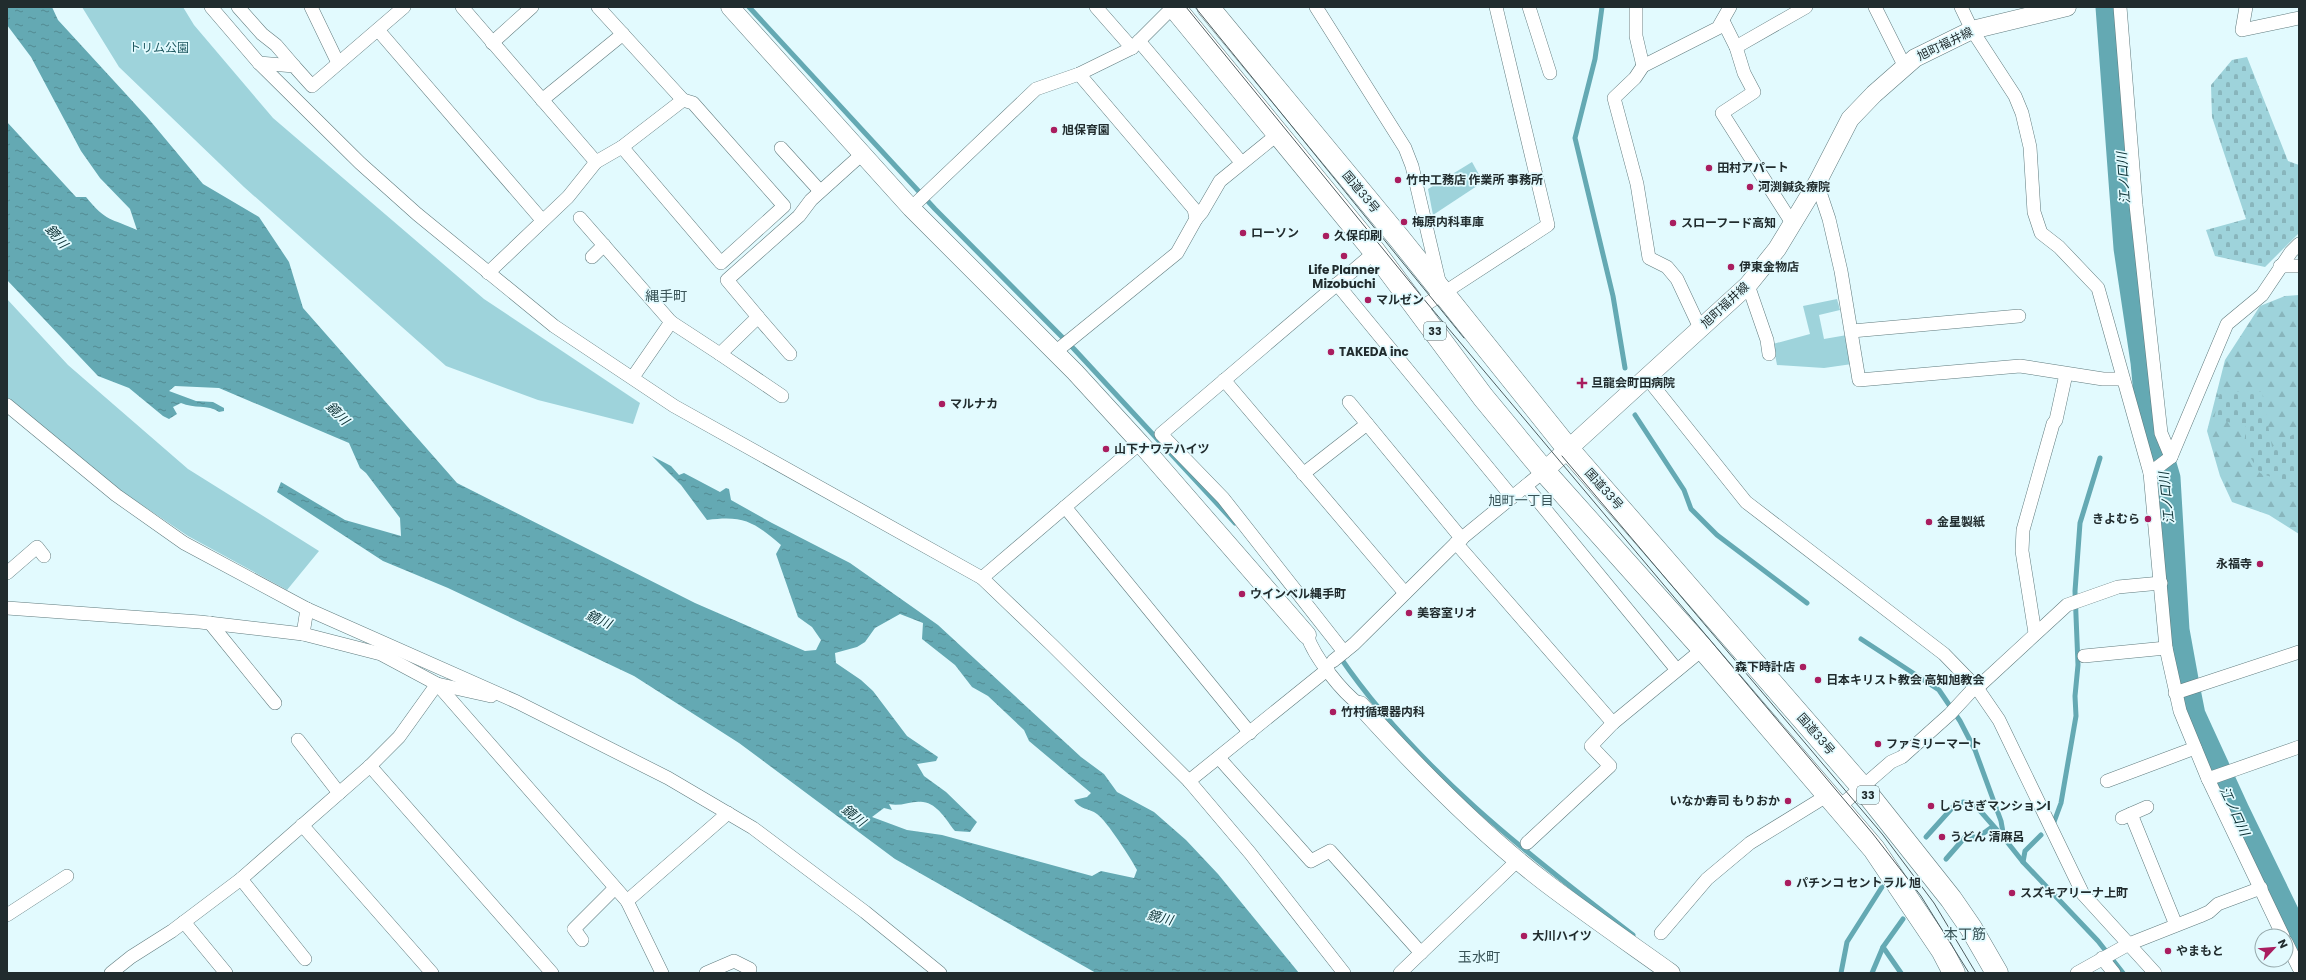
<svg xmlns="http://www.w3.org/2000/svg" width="2306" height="980" viewBox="0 0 2306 980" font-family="Poppins,'Noto Sans JP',sans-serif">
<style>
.forest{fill:url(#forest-firs)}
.cemetery{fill:url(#cemetery-stones)}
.park{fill:#9ed3db}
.water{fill:url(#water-ripples);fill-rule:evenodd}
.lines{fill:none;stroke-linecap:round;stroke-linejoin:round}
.stream{stroke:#64a9b3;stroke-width:5}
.river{stroke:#64a9b3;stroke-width:29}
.street-casing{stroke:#607b7e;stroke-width:14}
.secondary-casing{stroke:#607b7e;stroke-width:19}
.highway-casing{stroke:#607b7e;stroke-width:23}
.street{stroke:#fff;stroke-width:13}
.secondary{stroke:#fff;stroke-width:18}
.highway{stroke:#fff;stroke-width:22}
.tram{stroke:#505e61;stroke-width:1}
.poi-dot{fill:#a91d5f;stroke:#e2fafe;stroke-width:1.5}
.labels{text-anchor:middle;stroke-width:3.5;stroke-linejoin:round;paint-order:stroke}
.shield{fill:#e2fafe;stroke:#5b6a6c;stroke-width:1}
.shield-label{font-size:11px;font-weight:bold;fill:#212c2e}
.street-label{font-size:12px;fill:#212c2e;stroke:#e2fafe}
.park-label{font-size:12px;fill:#205a62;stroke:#e2fafe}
.poi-label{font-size:12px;font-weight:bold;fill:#212c2e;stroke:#e2fafe;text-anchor:start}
.water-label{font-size:13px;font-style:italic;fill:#0c3034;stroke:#e2fafe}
.neighbourhood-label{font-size:13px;fill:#395357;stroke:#e2fafe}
.quarter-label{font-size:14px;fill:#395357;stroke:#e2fafe}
</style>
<defs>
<pattern id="forest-firs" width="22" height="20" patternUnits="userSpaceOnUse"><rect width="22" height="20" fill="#9ed3db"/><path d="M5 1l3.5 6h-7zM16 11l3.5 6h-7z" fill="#88b5bc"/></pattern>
<pattern id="cemetery-stones" width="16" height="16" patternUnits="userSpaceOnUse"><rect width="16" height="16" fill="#9ed3db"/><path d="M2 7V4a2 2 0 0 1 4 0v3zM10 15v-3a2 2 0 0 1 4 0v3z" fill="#88b5bc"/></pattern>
<pattern id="water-ripples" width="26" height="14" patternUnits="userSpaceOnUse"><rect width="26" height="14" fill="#64a9b3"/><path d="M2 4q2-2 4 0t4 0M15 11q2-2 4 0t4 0" fill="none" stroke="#528a92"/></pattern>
</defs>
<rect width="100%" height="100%" fill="#e2fafe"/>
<path class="forest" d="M 2299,295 L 2299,534 L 2269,515 L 2232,502 L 2220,476 L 2207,431 L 2225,360 L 2260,306 L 2285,296 Z"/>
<g class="cemetery">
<path d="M 2247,57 L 2288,161 L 2299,165 L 2299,233 L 2265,267 L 2215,256 L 2206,230 L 2246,219 L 2212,117 L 2211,85 L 2232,60 Z"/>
<path d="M 2220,392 L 2262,392 L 2272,447 L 2299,431 L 2299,487 L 2260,473 L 2244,447 L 2246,426 L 2214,419 Z"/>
</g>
<g class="park">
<path d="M 82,7 L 183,7 L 194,25 L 273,118 L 484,299 L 640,403 L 633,424 L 538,400 L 446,366 L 244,187 L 119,67 Z"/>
<path d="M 1472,162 L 1482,180 L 1480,184 L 1433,215 L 1428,189 Z"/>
<path d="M 7,299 L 68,365 L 188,469 L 319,551 L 287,590 L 188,536 L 102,478 L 7,398 Z"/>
<path d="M 1837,299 L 1840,310 L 1819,315 L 1824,339 L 1847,335 L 1852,364 L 1824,368 L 1777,365 L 1773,344 L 1810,334 L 1803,306 Z"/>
</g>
<path class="water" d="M 7,7 L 52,7 L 58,20 L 147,117 L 203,184 L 259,217 L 289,262 L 303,308 L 457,483 L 695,603 L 805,651 L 816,650 L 821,640 L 812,627 L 798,617 L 776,554 L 781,545 C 754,522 744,515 707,520 L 681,485 L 652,456 L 671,466 L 679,475 L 684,473 L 720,492 L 726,488 L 729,489 L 731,500 L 772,523 L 850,563 L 938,625 L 1081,757 L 1104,774 L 1117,792 L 1154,812 L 1186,840 L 1218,874 L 1299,973 L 1096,973 L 895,859 L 739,743 L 634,676 L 448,588 L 383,561 L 277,492 L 281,482 L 345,520 L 401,536 L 400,518 L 366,473 L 360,468 L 349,443 L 219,388 L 175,386 L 169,391 L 196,401 L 213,402 L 224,408 L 224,411 L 219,412 C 208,404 194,409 181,403 L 173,407 L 177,414 L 169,419 L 163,416 L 129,388 L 98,376 L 7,280 L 7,122 L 76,197 L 86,197 C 106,222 111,218 137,230 L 130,209 L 100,178 L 81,151 L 31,57 L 7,25 ZM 900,614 L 923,623 L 922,639 L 955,665 L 972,687 L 988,696 L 1024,730 L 1029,741 L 1091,793 L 1087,797 L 1074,800 C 1080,810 1089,808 1097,814 C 1107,821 1131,859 1137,870 L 1134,878 L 1101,871 L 1092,876 L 942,835 L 907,830 L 872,817 L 884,808 L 892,810 L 889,804 C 901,807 912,800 923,802 C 938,804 946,820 955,831 L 970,832 L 977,822 L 946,792 L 924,776 L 917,764 L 936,761 L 938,757 L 907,736 L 873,691 L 861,680 L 836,663 L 835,653 L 857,647 L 865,642 L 875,628 Z"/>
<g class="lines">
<g class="stream">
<path d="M 749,7 L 935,209 L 1074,349 L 1235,523"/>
<path d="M 1602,7 L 1595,59 L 1575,138 L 1613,296 L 1625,368"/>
<path d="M 1635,415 L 1684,490 L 1691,509 L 1717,535 L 1807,603"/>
<path d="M 2148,437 L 2153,434"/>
<path d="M 1861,639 L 1939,690 L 1960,721 L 1975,750 L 2001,821 L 2004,838 L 2023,862 L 2098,941 L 2123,973"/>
<path d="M 1340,657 C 1415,767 1528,855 1633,935"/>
<path d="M 2054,822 L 2061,803 L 2076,716 L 2075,696 L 2078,665 L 2075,591 L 2080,523 L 2100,458"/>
<path d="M 1926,837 L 1953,807 L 1963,802 L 1975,805 L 2004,838"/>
<path d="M 1946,859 L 1967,835 L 1977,838 L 1992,827"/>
<path d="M 2023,862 L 2025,851 L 2041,835"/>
<path d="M 1841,973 L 1847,942 L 1882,887"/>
<path d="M 1872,973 L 1883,947"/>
<path d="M 1901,973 L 1883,947 L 1903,919"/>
</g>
<path class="river" d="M 2110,7 L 2128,248 L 2145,362 L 2151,427 L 2166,478 L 2175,630 L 2185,685 L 2191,715 L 2235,811 L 2299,943"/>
<defs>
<g id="street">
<path d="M 211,7 L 259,63 L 360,163 L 417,214 L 554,326 L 674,406 L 982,578 L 1053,646 L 1189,781 L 1250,853 L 1344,973"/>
<path d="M 238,7 L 262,34 L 276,45 L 294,66"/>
<path d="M 311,7 L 338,63"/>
<path d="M 462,7 L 596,162"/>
<path d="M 1096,7 L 1132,48"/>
<path d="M 1316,7 L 1405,148 L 1412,166 L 1439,281"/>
<path d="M 1529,7 L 1550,73"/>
<path d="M 1636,7 L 1636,36 L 1643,66"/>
<path d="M 1875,7 L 1905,67"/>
<path d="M 1961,7 L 1972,30 L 2015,96 L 2022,113 L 2030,147 L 2034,212 L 2041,233 L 2059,247 L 2098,288 L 2150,473 L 2166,648 L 2180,711 L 2208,779 L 2283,936"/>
<path d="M 2120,7 L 2136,205 L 2161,433 L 2171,457"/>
<path d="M 2246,7 L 2242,30 L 2299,18"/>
<path d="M 1723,21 L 1736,47 L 1744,73 L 1754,92 L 1722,113 L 1792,223"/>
<path d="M 378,30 L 542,220"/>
<path d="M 1139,41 L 1241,162"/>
<path d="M 492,43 L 532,7"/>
<path d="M 1736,47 L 1806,7"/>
<path d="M 259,63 L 294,66 L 312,86 L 404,7"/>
<path d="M 542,100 L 623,34"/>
<path d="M 622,147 L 721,263 L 784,206 L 693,103 L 683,100"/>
<path d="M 781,148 L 820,191"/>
<path d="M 1817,183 L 1829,219 L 1841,271 L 1859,380 L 2020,366 L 2103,379 L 2123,379"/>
<path d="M 911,208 L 1036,89 L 1079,74 L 1132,48 L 1173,7"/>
<path d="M 580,218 L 671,322"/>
<path d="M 1196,219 L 1202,212 L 1220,181 L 1278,134"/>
<path d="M 592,257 L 604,245"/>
<path d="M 2280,266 L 2299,266"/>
<path d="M 488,273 L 568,197 L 596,162 L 622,147 L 683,100 L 598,7"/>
<path d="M 1337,284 L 1512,497"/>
<path d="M 1748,285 L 1767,340 L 1769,354"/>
<path d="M 1419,309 L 1548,225 L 1496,7"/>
<path d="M 758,317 L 790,354"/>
<path d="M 1700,328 L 1677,279 L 1667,267 L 1649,258 L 1637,184 L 1614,98 L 1635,78 L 1643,66 L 1718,28 L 1730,7"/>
<path d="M 1852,331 L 2019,316"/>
<path d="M 1054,353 L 1177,253 L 1196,219 L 1194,209 L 1079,74"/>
<path d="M 720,354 L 782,396"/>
<path d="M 633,377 L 671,322 L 720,354 L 758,317 L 727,280 L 799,216 L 811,200 L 861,155"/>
<path d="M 1647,378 L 1746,502 L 1944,654 L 1977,688 L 1999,720 L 2083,894 L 2155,973"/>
<path d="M 1224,380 L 1405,593"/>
<path d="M 1349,402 L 1462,539"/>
<path d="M 7,405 L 116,495 L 184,543 L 307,609 L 517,702 L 668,778 L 753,828 L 865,912 L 940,973"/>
<path d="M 2150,473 L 2171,457 L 2227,324 L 2262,295 L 2291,252 L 2299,244"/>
<path d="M 1303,474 L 1367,424"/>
<path d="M 1526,486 L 1677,670"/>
<path d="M 1065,507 L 1250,733"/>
<path d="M 1456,543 L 1613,723"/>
<path d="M 7,573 L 37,547 L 44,556"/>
<path d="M 982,578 L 1140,443"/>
<path d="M 7,608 L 200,622 L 303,634 L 381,654 L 437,684 L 627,901 L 662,973"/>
<path d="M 210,623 L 275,703"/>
<path d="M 2035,633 L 2022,551 L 2023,530 L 2053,424 L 2056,420 L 2066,374"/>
<path d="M 303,634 L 307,609"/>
<path d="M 1307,635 C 1314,657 1342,692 1360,705"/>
<path d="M 1344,652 L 1223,498 L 1161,434 L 1375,252"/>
<path d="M 2084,656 L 2166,648"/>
<path d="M 1333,661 L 1354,644 L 1456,543 L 1544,471"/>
<path d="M 1977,688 L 2067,605 L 2118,587 L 2161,583"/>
<path d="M 2175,693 L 2299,652"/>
<path d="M 298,740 L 339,793"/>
<path d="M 1219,758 L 1311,861 L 1330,851 L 1421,953"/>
<path d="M 370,766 L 552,973"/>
<path d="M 2208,779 L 2299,747"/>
<path d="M 1189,781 L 1328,669"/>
<path d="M 2107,781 L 2195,748"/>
<path d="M 1839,807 L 1891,762 L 1902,757 L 1950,714 L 1975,687"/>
<path d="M 2131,814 L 2147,807"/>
<path d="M 2122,818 L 2131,814 L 2176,925"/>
<path d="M 302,825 L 432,973"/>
<path d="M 1527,843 L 1610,766 L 1591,746 L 1613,723 L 1703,649"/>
<path d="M 241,879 L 305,959"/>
<path d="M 627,901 L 728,813"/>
<path d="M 7,915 L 67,876"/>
<path d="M 184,922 L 226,973"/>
<path d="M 1661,933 L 1707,879 L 1750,843 L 1828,795"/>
<path d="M 582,940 L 574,929 L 615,888"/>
<path d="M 2286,942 L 2299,968"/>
<path d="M 2102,958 L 2114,973"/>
<path d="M 111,973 L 131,957 L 172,931 L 241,879 L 370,766 L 399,737 L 437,684 L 491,696"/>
<path d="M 706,973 L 734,961 L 750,969"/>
<path d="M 1400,973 L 1518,860"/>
<path d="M 2077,973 L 2129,944 L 2200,916 L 2209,912 L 2218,904 L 2261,888"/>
</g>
<g id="secondary">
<path d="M 730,7 L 911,208 L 1075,372 L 1140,443 L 1307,635"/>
<path d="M 1544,471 L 1748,285 L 1777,249 L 1817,183 L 1850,119 L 1874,94 L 1915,58 L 1972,30 L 2067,7"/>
<path d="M 1360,705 C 1416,767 1479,832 1546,883 C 1587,914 1629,943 1671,973"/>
</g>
<g id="highway">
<path d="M 1174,7 L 1375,252 L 1483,397 L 1544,471 L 1703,649 L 1874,849 L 1942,950 L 1954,973"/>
<path d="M 1208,7 L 1399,238 L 1569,450 L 1862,787 L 1951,899 L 1971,928 L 1997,973"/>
</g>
</defs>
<use href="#street" class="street-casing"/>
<use href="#secondary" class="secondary-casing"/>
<use href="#highway" class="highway-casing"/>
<use href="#street" class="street"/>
<use href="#secondary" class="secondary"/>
<use href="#highway" class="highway"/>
<g class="tram">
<path d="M 1186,7 L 1427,303 L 1873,834 L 1921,896 L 1969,973"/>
<path d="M 1195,7 L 1464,338"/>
<path d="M 1562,456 L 1883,835 L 1934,903 L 1976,973"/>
</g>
</g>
<g class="poi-dot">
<circle cx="1054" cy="130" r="4"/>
<circle cx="1709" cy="168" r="4"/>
<circle cx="1398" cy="180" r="4"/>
<circle cx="1750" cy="187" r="4"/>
<circle cx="1404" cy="222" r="4"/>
<circle cx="1673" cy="223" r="4"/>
<circle cx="1243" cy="233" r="4"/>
<circle cx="1326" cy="236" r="4"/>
<circle cx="1344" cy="256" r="4"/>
<circle cx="1731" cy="267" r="4"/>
<circle cx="1368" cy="300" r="4"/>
<circle cx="1331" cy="352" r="4"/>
<path d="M1580 377h4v4h4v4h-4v4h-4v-4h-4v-4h4z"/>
<circle cx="942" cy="404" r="4"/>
<circle cx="1106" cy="449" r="4"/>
<circle cx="2148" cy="519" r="4"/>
<circle cx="1929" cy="522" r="4"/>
<circle cx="2260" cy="564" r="4"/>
<circle cx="1242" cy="594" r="4"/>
<circle cx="1409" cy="613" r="4"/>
<circle cx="1803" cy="667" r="4"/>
<circle cx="1818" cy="680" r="4"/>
<circle cx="1333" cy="712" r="4"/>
<circle cx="1878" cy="744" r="4"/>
<circle cx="1788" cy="801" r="4"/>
<circle cx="1931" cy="806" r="4"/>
<circle cx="1942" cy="837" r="4"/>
<circle cx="1788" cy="883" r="4"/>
<circle cx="2012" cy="893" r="4"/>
<circle cx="1524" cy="936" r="4"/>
<circle cx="2168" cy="951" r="4"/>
</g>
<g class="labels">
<g class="shield">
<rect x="1424" y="322" width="22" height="18" rx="3"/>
<rect x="1857" y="786" width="22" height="18" rx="3"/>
</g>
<g class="shield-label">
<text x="1435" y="335">33</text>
<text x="1868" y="799">33</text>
</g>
<g class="street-label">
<text transform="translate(1945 44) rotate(-26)" y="4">旭町福井線</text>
<text transform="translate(1361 192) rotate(50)" y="4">国道33号</text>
<text transform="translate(1725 305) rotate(-43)" y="4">旭町福井線</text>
<text transform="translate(1604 489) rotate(48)" y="4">国道33号</text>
<text transform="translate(1816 734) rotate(49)" y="4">国道33号</text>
</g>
<g class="park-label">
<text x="159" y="52">トリム公園</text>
</g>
<g class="poi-label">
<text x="1062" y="134">旭保育園</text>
<text x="1717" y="172">田村アパート</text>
<text x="1406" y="184">竹中工務店 作業所 事務所</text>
<text x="1758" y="191">河渕鍼灸療院</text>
<text x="1412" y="226">梅原内科車庫</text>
<text x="1681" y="227">スローフード高知</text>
<text x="1251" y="237">ローソン</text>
<text x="1334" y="240">久保印刷</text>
<text x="1739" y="271">伊東金物店</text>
<text x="1344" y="274" text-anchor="middle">Life Planner<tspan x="1344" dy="14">Mizobuchi</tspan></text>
<text x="1376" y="304">マルゼン</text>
<text x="1339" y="356">TAKEDA inc</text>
<text x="1591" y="387">旦龍会町田病院</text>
<text x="950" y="408">マルナカ</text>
<text x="1114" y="453">山下ナワテハイツ</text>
<text x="2140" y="523" text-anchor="end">きよむら</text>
<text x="1937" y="526">金星製紙</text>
<text x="2252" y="568" text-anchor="end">永福寺</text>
<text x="1250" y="598">ウインベル縄手町</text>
<text x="1417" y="617">美容室リオ</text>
<text x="1795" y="671" text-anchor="end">森下時計店</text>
<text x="1826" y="684">日本キリスト教会 高知旭教会</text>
<text x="1341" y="716">竹村循環器内科</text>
<text x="1886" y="748">ファミリーマート</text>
<text x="1780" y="805" text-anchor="end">いなか寿司 もりおか</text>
<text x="1939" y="810">しらさぎマンションI</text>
<text x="1950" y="841">うどん 清麻呂</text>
<text x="1796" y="887">パチンコ セントラル 旭</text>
<text x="2020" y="897">スズキアリーナ上町</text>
<text x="1532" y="940">大川ハイツ</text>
<text x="2176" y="955">やまもと</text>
</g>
<g class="water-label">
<text transform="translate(2123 178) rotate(-94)" y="5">江ノ口川</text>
<text transform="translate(57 236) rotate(50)" y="5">鏡川</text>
<text transform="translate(338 413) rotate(45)" y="5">鏡川</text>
<text transform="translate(2166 498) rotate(-96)" y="5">江ノ口川</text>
<text transform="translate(599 619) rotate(24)" y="5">鏡川</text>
<text transform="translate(2235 811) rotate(65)" y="5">江ノ口川</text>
<text transform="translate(854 815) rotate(38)" y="5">鏡川</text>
<text transform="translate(1160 917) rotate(14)" y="5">鏡川</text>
</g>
<g class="neighbourhood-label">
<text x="1521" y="505">旭町一丁目</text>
</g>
<g class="quarter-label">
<text x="666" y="301">縄手町</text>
<text x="1965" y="939">本丁筋</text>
<text x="1479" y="962">玉水町</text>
</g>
</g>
<rect width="2306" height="980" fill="none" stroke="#212c2e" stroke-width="16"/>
<g transform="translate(2274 948) rotate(64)"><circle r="19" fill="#e2fafe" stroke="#95a8ab"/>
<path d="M0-3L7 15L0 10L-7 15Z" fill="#a91d5f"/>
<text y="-6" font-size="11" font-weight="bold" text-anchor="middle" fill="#212c2e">N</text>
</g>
</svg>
